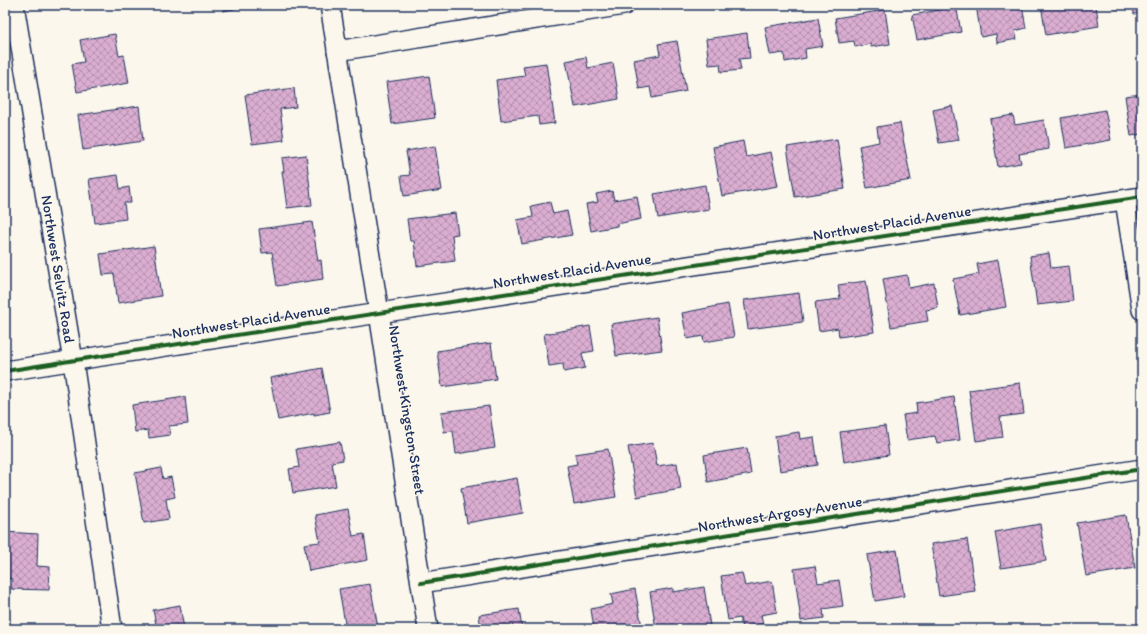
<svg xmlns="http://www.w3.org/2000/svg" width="1147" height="634" viewBox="0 0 1147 634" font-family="Itim,sans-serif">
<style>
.building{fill:url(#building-cross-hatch);stroke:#1b2f5e}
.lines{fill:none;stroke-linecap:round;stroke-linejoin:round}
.street-casing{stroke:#1b2f5e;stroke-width:22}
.street{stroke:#fbf7ec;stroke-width:19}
.cycleway-casing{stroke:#fbf7ec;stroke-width:6}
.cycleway{stroke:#1b5e20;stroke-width:4}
.labels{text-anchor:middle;stroke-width:3;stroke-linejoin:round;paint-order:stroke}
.street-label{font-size:15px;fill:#1b2f5e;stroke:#fbf7ec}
</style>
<defs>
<pattern id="building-cross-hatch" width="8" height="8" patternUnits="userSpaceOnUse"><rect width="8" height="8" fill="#dbaed1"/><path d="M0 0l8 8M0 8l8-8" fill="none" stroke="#b18ead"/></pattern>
</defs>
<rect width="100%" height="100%" fill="#fbf7ec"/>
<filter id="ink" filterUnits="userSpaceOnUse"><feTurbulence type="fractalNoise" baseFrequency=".025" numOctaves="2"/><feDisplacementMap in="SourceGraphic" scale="8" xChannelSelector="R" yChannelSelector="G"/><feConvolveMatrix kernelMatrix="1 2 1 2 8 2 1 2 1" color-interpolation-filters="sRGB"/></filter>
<g filter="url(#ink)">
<g class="building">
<path d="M 222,5 L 254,5 L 223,11 Z"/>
<path d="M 938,5 L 956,5 L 961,32 L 917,40 L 912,15 L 939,10 Z"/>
<path d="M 976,5 L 1022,5 L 1026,28 L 1015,31 L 1017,39 L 997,43 L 996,34 L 981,37 Z"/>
<path d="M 1041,5 L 1096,5 L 1099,26 L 1046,35 Z"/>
<path d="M 1114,5 L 1142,5 L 1142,13 L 1134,14 L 1133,6 L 1115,9 Z"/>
<path d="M 885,10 L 890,44 L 871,47 L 871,44 L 855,47 L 854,41 L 839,43 L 835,18 Z"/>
<path d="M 818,18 L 823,46 L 805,49 L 806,58 L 785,62 L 784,53 L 770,55 L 765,27 Z"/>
<path d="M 747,33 L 750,58 L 739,59 L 741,70 L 721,72 L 720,64 L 709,65 L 706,39 Z"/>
<path d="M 115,34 L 119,56 L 124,55 L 129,83 L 77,92 L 72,64 L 84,62 L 80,40 Z"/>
<path d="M 677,41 L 686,91 L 652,98 L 650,87 L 639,89 L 634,60 L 660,55 L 658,44 Z"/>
<path d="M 586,57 L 588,68 L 613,63 L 619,99 L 575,107 L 566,61 Z"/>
<path d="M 546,63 L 555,123 L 539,125 L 538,116 L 501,121 L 496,80 L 525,76 L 523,66 Z"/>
<path d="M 429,76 L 435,118 L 392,124 L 386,82 Z"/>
<path d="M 294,88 L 296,107 L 280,109 L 284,140 L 252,144 L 245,95 Z"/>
<path d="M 1142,94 L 1142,134 L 1131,136 L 1125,96 Z"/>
<path d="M 139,106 L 143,141 L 83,150 L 78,115 Z"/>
<path d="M 952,106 L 959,140 L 939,143 L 933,110 Z"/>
<path d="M 1105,110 L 1111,140 L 1066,148 L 1061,118 Z"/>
<path d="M 1013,115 L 1015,125 L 1044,120 L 1049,149 L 1019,154 L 1021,163 L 998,167 L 990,119 Z"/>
<path d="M 900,123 L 911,180 L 867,188 L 859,146 L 879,142 L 877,127 Z"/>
<path d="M 837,139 L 845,189 L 795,197 L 787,147 Z"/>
<path d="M 743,141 L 746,157 L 771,152 L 778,186 L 722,196 L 713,147 Z"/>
<path d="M 435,146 L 442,190 L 404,196 L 401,176 L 410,175 L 406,151 Z"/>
<path d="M 306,155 L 312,205 L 287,208 L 282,171 L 284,171 L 282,158 Z"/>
<path d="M 118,175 L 120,189 L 129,187 L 131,203 L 124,203 L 126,219 L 95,223 L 89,179 Z"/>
<path d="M 705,185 L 709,209 L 658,218 L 654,194 Z"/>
<path d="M 612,191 L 614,200 L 637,196 L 641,219 L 617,224 L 617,226 L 591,231 L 586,204 L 598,202 L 596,194 Z"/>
<path d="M 550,202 L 553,214 L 567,211 L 572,235 L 522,244 L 517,220 L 533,217 L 531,206 Z"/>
<path d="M 455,213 L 458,234 L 452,235 L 455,261 L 417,266 L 414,241 L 410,241 L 407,219 Z"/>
<path d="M 312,222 L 318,261 L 321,260 L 323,279 L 277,286 L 272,252 L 262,253 L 259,229 Z"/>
<path d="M 154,246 L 161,296 L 118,303 L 114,274 L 103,275 L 100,254 Z"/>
<path d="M 1049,253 L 1051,268 L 1069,266 L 1073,301 L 1037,305 L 1030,256 Z"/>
<path d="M 998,260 L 1006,307 L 960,315 L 953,279 L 979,274 L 977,264 Z"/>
<path d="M 907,275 L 909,288 L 934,283 L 938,308 L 926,310 L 928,321 L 891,327 L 883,279 Z"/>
<path d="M 866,281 L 874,332 L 839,337 L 838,328 L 819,331 L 815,302 L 840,299 L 838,285 Z"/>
<path d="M 799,293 L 803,322 L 748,329 L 744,300 Z"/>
<path d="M 728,304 L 734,337 L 704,342 L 703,336 L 687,339 L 682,313 Z"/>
<path d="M 5,307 L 8,324 L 5,325 Z"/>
<path d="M 657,317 L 662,350 L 616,356 L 611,324 Z"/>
<path d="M 590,326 L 594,351 L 582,353 L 585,368 L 564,372 L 563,364 L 549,366 L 544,334 Z"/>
<path d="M 491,343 L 496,379 L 442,387 L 437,351 Z"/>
<path d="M 322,368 L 330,412 L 314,415 L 314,413 L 278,420 L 270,378 Z"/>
<path d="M 1020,383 L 1024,414 L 1000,417 L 1003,437 L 976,441 L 969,390 Z"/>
<path d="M 185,397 L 188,424 L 169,426 L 170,435 L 149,438 L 148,430 L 135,432 L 132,405 Z"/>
<path d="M 954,397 L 960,440 L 937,443 L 935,436 L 907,440 L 903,415 L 917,413 L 916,403 Z"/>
<path d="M 489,406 L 495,448 L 456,454 L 453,431 L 444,432 L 441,412 Z"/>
<path d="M 885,426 L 889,455 L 844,462 L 840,432 Z"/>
<path d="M 799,432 L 800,439 L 814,437 L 818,465 L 780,471 L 775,436 Z"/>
<path d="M 340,442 L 343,460 L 332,462 L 336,486 L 293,493 L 289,469 L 299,467 L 296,449 Z"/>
<path d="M 653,443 L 657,466 L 677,463 L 681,489 L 637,497 L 628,447 Z"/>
<path d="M 747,448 L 751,474 L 708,482 L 704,455 Z"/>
<path d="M 608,449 L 616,497 L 574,504 L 567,466 L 577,464 L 575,454 Z"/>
<path d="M 161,468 L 163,479 L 171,477 L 175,497 L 166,499 L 169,519 L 144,523 L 135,473 Z"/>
<path d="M 517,478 L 523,513 L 467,523 L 461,488 Z"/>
<path d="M 348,509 L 353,536 L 364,534 L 368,560 L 309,571 L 304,544 L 320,542 L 315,515 Z"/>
<path d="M 1126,515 L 1135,568 L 1086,576 L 1077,523 Z"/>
<path d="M 1040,524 L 1046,561 L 1001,568 L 995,532 Z"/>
<path d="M 5,532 L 38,534 L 37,566 L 50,567 L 49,590 L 11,589 L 12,579 L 5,578 Z"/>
<path d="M 967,539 L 975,591 L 939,596 L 931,544 Z"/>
<path d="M 897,550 L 904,596 L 875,601 L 867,555 Z"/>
<path d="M 815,566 L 818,583 L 839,580 L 843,606 L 823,609 L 824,618 L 801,621 L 794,569 Z"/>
<path d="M 742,573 L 745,586 L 772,581 L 777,612 L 761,615 L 763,624 L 742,628 L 740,618 L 728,620 L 721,576 Z"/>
<path d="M 370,584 L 378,628 L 346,629 L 339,589 Z"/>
<path d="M 704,587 L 710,626 L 692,629 L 656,629 L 650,592 L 673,588 L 673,592 Z"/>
<path d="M 635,589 L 642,627 L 631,629 L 594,629 L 591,609 L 613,604 L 611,594 Z"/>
<path d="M 180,605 L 184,629 L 157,629 L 153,610 Z"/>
<path d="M 519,609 L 522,629 L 481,629 L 479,615 Z"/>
</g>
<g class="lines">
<defs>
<g id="street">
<path d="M 14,5 L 73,361 L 112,629"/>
<path d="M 330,5 L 379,313 L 428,629"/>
<path d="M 337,51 L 624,5"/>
<path d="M 1125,200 L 1142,310"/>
<path d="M 5,371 L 379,313 L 1142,197"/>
<path d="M 421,583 L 1142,469"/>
</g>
</defs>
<use href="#street" class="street-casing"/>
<use href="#street" class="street"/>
<defs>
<g id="cycleway">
<path d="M 5,371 L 379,313 L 1142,197"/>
<path d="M 421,583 L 1142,469"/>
</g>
</defs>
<use href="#cycleway" class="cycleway-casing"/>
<use href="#cycleway" class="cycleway"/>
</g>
</g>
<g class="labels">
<g class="street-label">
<text transform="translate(892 223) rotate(-9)" y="5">Northwest Placid Avenue</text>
<text transform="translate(58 269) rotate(81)" y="5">Northwest Selvitz Road</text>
<text transform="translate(572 271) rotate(-9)" y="5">Northwest Placid Avenue</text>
<text transform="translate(251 321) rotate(-9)" y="5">Northwest Placid Avenue</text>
<text transform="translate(407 410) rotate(81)" y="5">Northwest Kingston Street</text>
<text transform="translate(780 514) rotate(-9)" y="5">Northwest Argosy Avenue</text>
</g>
</g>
<rect width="1147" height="634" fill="none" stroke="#fbf7ec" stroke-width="20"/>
<rect x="10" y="10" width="1127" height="614" fill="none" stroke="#1b2f5e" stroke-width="1.5" filter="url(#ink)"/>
</svg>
